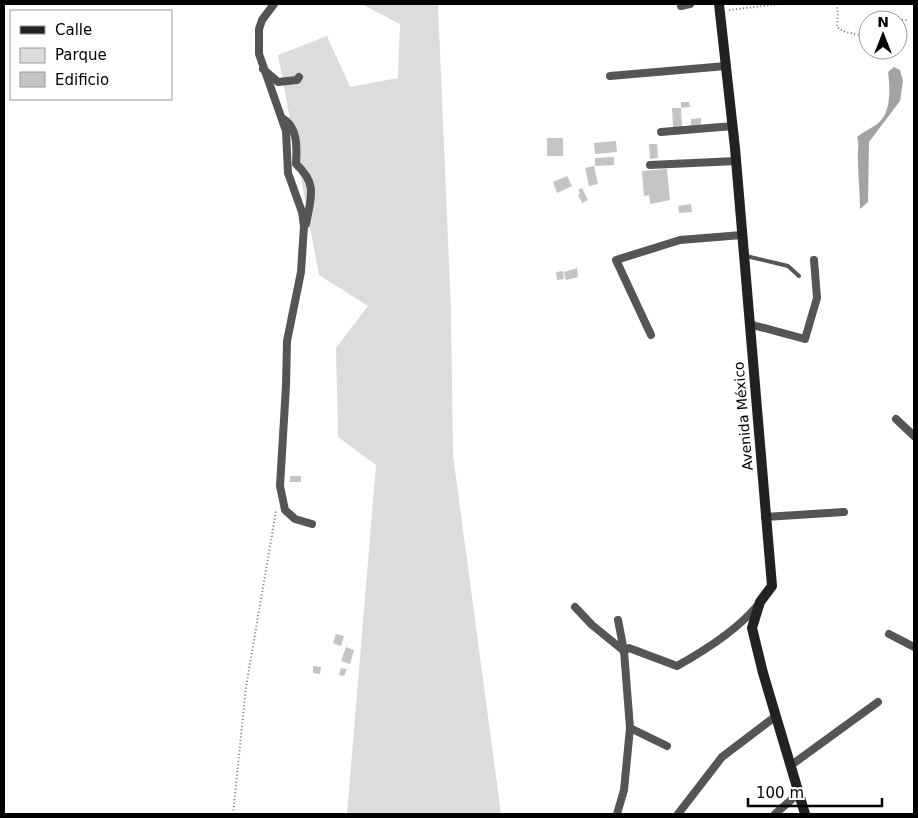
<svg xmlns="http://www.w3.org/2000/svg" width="918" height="818" viewBox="0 0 918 818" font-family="'DejaVu Sans',sans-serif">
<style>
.green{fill:#dcdcdc}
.water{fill:#a3a3a3}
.building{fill:#c4c4c4}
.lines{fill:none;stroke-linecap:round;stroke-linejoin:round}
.path{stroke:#777;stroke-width:2;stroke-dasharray:1 2.5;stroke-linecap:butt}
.lane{stroke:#555;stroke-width:4}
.street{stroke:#555;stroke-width:8}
.secondary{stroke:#222;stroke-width:10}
.labels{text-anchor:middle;stroke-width:5;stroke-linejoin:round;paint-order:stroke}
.street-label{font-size:14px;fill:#000;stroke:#fff}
</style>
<rect width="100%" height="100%" fill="#fff"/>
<path class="green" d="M 361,4 L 438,4 L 451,311 L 453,455 L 501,814 L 347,814 L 376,465 L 338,437 L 336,348 L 368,306 L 319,275 L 278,55 L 327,36 L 350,87 L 398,78 L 400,24 Z"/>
<path class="water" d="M 894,67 L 900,70 L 903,81 L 900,101 L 869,142 L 868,202 L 860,209 C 860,192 858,177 858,161 C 857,152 860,146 857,137 C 863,132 870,129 877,124 C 892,113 890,88 888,72 Z"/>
<g class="building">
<path d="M 681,102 L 689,102 L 690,107 L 681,108 Z"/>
<path d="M 672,108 L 681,108 L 682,127 L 673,127 Z"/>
<path d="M 701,118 L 701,127 L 691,127 L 691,119 Z"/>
<rect x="547" y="138" width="16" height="18"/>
<path d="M 616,141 L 617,152 L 595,154 L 594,143 Z"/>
<path d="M 649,144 L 657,144 L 658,158 L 650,159 Z"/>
<path d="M 614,157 L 614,165 L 595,166 L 595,158 Z"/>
<path d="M 594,166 L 598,184 L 589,186 L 585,168 Z"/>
<path d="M 667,169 L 670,200 L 650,204 L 649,195 L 644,196 L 642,171 Z"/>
<path d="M 567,176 L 572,186 L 557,193 L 553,182 Z"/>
<path d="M 582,188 L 588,200 L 582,203 L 578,195 L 580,193 L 578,190 Z"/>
<path d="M 691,204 L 692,212 L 679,213 L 678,206 Z"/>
<path d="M 577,268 L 578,277 L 566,280 L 564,272 Z"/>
<path d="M 563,271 L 564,279 L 557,280 L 556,272 Z"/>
<rect x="290" y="476" width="11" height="6"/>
<path d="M 336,634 L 344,636 L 341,646 L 333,643 Z"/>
<path d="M 346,647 L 354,650 L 350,664 L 341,661 Z"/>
<path d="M 313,666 L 321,667 L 320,674 L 313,673 Z"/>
<path d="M 341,668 L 347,669 L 344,676 L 339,675 Z"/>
</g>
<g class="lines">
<g class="path">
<path d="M 836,4 L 838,13 L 837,27 C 846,35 858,32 868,39"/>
<path d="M 729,10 L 780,4"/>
<path d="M 895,20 L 908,20"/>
<path d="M 233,814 L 246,687 L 276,511"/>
</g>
<path class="lane" d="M 746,256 L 788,266 L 799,276"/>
<g class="street">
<path d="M 274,4 L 262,20 L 259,29 L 259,54 L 286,131 L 288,173 L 302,212 L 304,226 L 301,272 L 287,341 L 286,386 L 280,486 L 285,510 L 295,519 L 312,524"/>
<path d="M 681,6 L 690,4"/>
<path d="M 263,69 L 278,82 L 297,80 L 299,77"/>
<path d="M 610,76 L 726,66"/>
<path d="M 282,118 C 298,126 297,148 296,164 C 318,184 311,197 306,224"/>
<path d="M 661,132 L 733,126"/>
<path d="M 650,165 L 736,161"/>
<path d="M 749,324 L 805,339 L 817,298 L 814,260"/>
<path d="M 651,335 L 616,260 L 680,240 L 742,235"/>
<path d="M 896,419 L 914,436"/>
<path d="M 765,517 L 844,512"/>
<path d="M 575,607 L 592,625 L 624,651"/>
<path d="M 889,634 L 914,647"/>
<path d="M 624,651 L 629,648 L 677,666 C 704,651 737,630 757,606"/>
<path d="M 630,728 L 667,746"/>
<path d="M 790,766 L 878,702"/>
<path d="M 617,814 L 624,790 L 630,728 L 624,651 L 618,620"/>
<path d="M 678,814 L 722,757 L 776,716"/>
<path d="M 775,814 L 799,793"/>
</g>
<path class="secondary" d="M 719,4 L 735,148 L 772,586 L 760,602 L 752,628 L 763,673 L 805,814"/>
</g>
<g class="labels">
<g class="street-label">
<text transform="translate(743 416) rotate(-95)" y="5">Avenida México</text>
</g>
</g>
<rect width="918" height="818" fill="none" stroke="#000000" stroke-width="10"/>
<rect x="10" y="10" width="162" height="90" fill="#ffffff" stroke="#999999"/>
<rect x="20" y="26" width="25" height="8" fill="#222222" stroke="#999999"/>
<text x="55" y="35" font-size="15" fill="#000000">Calle</text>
<rect x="20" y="48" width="25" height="15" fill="#dcdcdc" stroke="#999999"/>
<text x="55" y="60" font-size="15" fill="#000000">Parque</text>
<rect x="20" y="72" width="25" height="15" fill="#c4c4c4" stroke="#999999"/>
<text x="55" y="85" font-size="15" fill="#000000">Edificio</text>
<g transform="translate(883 35)"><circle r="24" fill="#ffffff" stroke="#999999"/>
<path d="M0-4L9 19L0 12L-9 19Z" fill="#000000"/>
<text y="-8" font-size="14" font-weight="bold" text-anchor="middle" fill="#000000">N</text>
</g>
<path d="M748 798v8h134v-8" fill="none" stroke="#000000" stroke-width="2.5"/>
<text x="756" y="798" font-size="15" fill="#000000" stroke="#ffffff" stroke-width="4" paint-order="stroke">100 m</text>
</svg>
